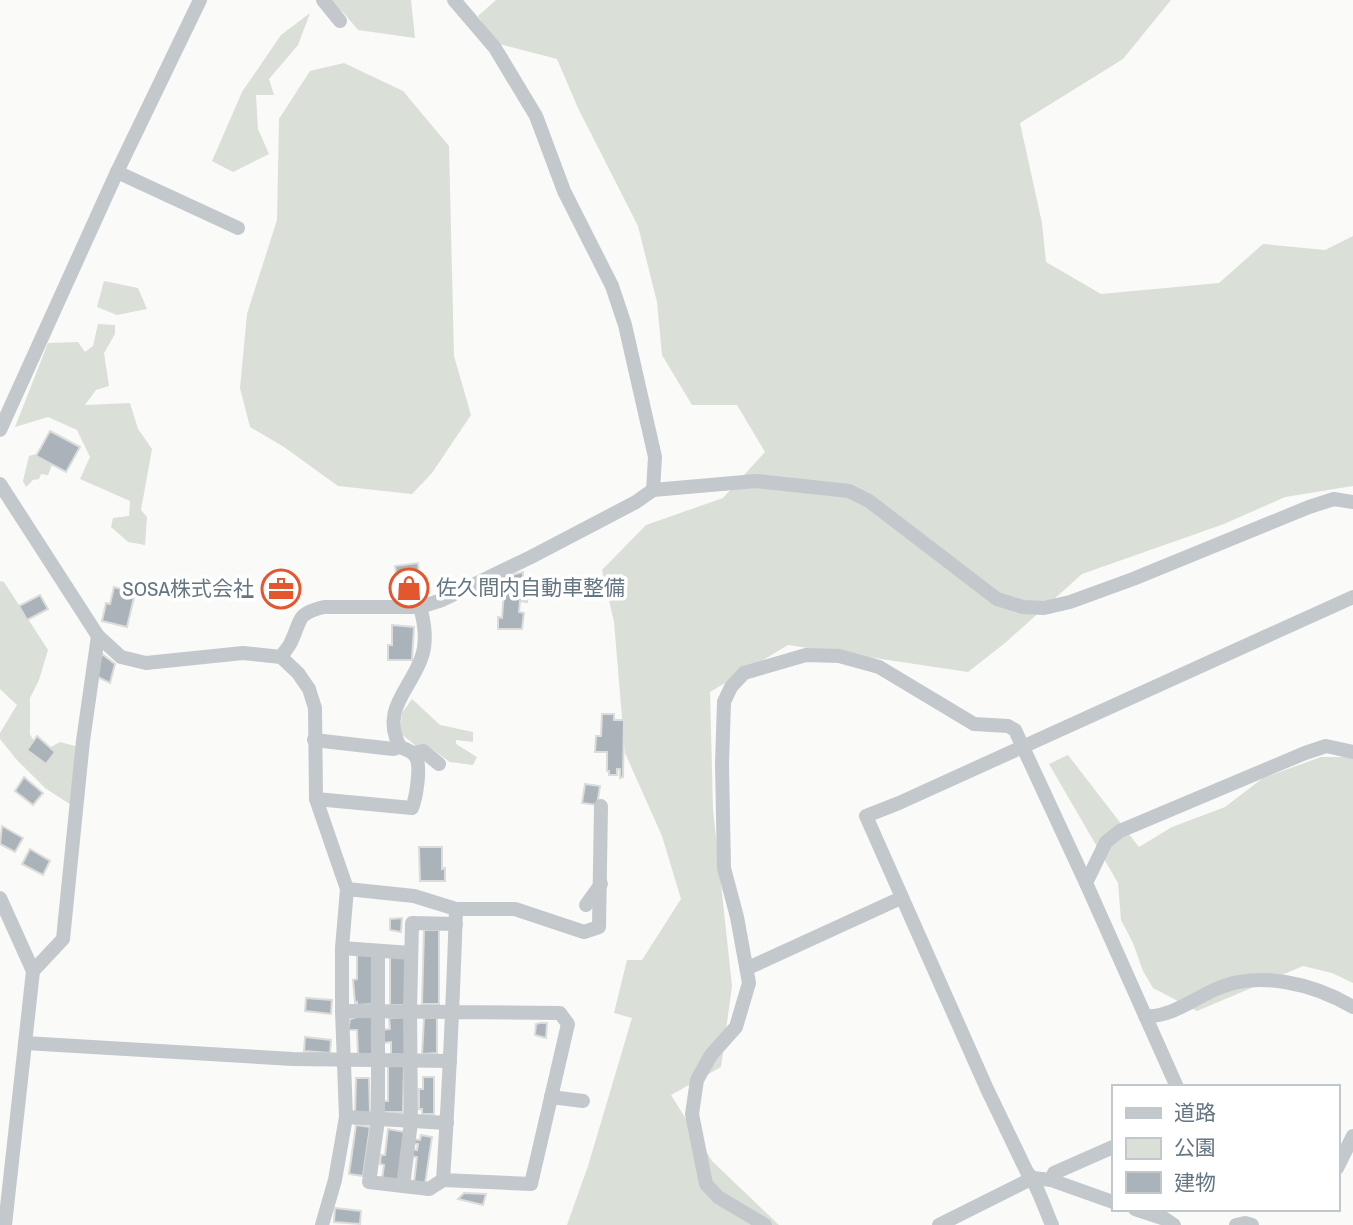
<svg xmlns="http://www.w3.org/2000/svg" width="1353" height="1225" viewBox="0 0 1353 1225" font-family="'Archivo Narrow','Noto Sans JP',sans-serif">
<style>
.green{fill:#dadfd7}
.building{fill:#aab3b9;stroke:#dcdcda;stroke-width:2}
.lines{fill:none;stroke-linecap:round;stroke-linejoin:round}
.minor{stroke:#c3c8cc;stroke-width:14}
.labels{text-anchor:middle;stroke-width:7;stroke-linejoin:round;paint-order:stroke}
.poi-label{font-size:21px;fill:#657683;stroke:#fff;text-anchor:start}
</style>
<rect width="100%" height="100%" fill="#fafaf8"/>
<g class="green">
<path d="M 328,0 L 411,0 L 415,38 L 358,30 L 343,12 Z"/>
<path d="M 496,0 L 1171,0 L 1123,59 L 1020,123 L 1042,223 L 1046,262 L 1101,294 L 1219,283 L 1263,244 L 1325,250 L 1353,236 L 1353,486 L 1285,497 L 1224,524 L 1082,574 L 1005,643 L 968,672 L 788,645 L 710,692 L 713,810 L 732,986 L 721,1067 L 671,1095 L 712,1161 L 779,1225 L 567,1225 L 588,1166 L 632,1018 L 614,1013 L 627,960 L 642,960 L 681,899 L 662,836 L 625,753 L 614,622 L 602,570 L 646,525 L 723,498 L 765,452 L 737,405 L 692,405 L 662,355 L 657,302 L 638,226 L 578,108 L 557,59 L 496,43 L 478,16 Z"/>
<path d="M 310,13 L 298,45 L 269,79 L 274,95 L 256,95 L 258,129 L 269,154 L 233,172 L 212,161 L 242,92 L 281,35 Z"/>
<path d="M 344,63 L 403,91 L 449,146 L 454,356 L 471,415 L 432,473 L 412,494 L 338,486 L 284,447 L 250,427 L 240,388 L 247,314 L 277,220 L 279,119 L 310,71 Z"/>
<path d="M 104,281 L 138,288 L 147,309 L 117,315 L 97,307 Z"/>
<path d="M 98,324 L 115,325 L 115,334 L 104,353 L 109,386 L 96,390 L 85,405 L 130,403 L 138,429 L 152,449 L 141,510 L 147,517 L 145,545 L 128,542 L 111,527 L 113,518 L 129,516 L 130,501 L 80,479 L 90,457 L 77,430 L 48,417 L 15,427 L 48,343 L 78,342 L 85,352 L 93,346 Z"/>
<path d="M 43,452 L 52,465 L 48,475 L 41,474 L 39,479 L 33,480 L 26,487 L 23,481 L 29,456 Z"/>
<path d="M 0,581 L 4,582 L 48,650 L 39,680 L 30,698 L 30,734 L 40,753 L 60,742 L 79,747 L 73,806 L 45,788 L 17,760 L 0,739 L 0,733 L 17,705 L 0,689 Z"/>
<path d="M 412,699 L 440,725 L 473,732 L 473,742 L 456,740 L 456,744 L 477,757 L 473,765 L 450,762 L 429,747 L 420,749 L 400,733 L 402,713 Z"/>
<path d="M 1068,755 L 1139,847 L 1172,827 L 1225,807 L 1263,778 L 1321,757 L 1353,757 L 1353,983 L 1332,973 L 1303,966 L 1197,1011 L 1153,988 L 1143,971 L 1133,943 L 1121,920 L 1118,883 L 1049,764 Z"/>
</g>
<g class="building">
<path d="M 50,431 L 80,447 L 66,472 L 36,456 Z"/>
<path d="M 418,563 L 420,583 L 425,582 L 427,596 L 402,600 L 402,594 L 399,594 L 395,566 Z"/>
<path d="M 523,572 L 523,590 L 528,593 L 527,602 L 520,601 L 519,612 L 524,613 L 522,629 L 498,629 L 498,617 L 502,618 L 505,577 Z"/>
<path d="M 114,587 L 135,593 L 127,627 L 102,621 L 106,603 L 110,604 Z"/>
<path d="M 40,595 L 48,609 L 27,620 L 19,606 Z"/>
<path d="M 392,625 L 414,627 L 412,660 L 388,660 L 388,645 L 392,645 Z"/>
<path d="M 102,654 L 115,664 L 110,683 L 96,676 Z"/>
<path d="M 602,714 L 614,714 L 614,720 L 624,720 L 623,777 L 620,778 L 620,769 L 617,769 L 617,775 L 609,775 L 609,771 L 607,771 L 607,752 L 595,752 L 596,736 L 601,736 Z"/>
<path d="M 37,736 L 55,752 L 46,764 L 27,750 Z"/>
<path d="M 24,777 L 43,793 L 33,805 L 15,791 Z"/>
<path d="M 585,784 L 600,786 L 597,805 L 582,803 Z"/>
<path d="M 2,826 L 23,838 L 15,852 L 0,844 Z"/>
<path d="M 419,847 L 442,847 L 442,869 L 445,868 L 445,881 L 420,881 Z"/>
<path d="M 30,849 L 50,861 L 43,875 L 22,864 Z"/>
<path d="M 402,918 L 401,932 L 390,930 L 390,919 Z"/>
<path d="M 424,930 L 439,930 L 439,1004 L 422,1004 Z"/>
<path d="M 357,955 L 373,955 L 374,1004 L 357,1005 L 357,1002 L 355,1003 L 353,980 L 357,979 Z"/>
<rect x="390" y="955" width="16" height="50"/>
<path d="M 306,998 L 332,1000 L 331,1014 L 305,1011 Z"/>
<path d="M 357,1017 L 374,1017 L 374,1055 L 358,1055 L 357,1030 L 348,1030 L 350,1019 Z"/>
<path d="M 407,1017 L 406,1055 L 391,1054 L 391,1042 L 382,1043 L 382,1030 L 390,1029 L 389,1018 Z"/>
<path d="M 424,1018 L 437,1018 L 437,1053 L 422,1054 Z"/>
<path d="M 540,1023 L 547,1023 L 546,1038 L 535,1035 L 536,1024 Z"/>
<path d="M 305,1037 L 331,1040 L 330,1053 L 304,1051 Z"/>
<path d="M 388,1065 L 404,1065 L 403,1112 L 381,1112 L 381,1101 L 388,1101 Z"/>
<path d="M 423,1077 L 434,1077 L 434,1114 L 422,1114 L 422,1109 L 419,1109 L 419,1089 L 423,1089 Z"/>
<path d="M 356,1078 L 369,1078 L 370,1113 L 355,1114 Z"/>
<path d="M 356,1125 L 370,1127 L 363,1176 L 349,1174 Z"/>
<path d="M 388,1129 L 405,1132 L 399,1182 L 382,1180 L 384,1165 L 380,1164 L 381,1155 L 385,1155 Z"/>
<path d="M 421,1135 L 432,1137 L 425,1184 L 414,1183 L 417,1157 L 409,1156 L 410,1149 L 417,1150 L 418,1144 L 412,1143 L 412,1139 L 420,1140 Z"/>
<path d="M 464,1193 L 486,1194 L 483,1205 L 458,1199 Z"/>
<path d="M 335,1208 L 361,1211 L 360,1224 L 334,1222 Z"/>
</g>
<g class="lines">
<g class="minor">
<path d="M 323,0 L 340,21"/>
<path d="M 454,0 L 495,48 L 536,116 L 564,191 L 612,286 L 625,325 L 655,457 L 653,490"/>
<path d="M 117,172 L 238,228"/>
<path d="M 0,430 L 117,172 L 200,0"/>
<path d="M 0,484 L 98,636 L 121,657 L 146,663 L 243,653 L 281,657 L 298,673 L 309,689 L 315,708 L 316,799 L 347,889 L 342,948 L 342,1011 L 346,1117 L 335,1180 L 322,1225"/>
<path d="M 281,657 C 284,652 289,647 291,642 C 302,620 295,614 324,607 L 420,607 L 442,600 L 531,557 L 636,502 L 653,490 L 756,481 L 849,491 L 869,501 L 997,599 L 1023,607 L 1044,608 L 1070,602 L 1133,579 L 1309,507 L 1334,499 L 1353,502"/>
<path d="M 314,740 L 393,749 L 400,747 C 405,749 412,751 415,756 C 422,764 416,798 412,808 L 316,799"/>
<path d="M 400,747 C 380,709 411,690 422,656 C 427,641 424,621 420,607"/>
<path d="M 413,753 L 423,751 L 439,764"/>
<path d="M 1086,883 L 1106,842 L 1120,831 L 1305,753 L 1326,746 L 1353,752"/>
<path d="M 347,889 L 414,896 L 456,909 L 515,909 L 584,932 L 599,927 L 601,806"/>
<path d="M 0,898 L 33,971 L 63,939 L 83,741 L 98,636"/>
<path d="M 586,905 L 601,884"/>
<path d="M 342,948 L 411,953"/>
<path d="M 378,952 L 378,1121 L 369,1182 L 429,1189 L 443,1180"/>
<path d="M 748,968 L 901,898"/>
<path d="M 342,1011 L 560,1013 L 568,1024 L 531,1184 L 443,1180 C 449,1089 453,999 456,909"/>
<path d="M 1145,1016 C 1169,1018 1192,1000 1214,990 C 1257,969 1314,984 1353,1007"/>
<path d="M 25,1043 L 293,1059 L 450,1061"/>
<path d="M 551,1097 L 583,1101"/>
<path d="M 346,1117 L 447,1123"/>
<path d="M 1337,1168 L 1353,1136"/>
<path d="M 1051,1180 L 1054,1173 L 1113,1147"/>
<path d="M 403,1186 L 411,1122 L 410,1012 L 412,923 L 456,924"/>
<path d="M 1135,1209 L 1165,1219 L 1174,1225"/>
<path d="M 5,1225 L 33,971"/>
<path d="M 765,1225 L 718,1197 L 706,1184 L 692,1114 L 697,1080 L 711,1055 L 736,1027 L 749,983 L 737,917 L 724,868 L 722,764 L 724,702 L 731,687 L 744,673 L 806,655 L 839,656 L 879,667 L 974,724 L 1008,726 L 1015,730 L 1086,883 L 1177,1087"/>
<path d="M 939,1225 L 1033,1178 L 1051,1180 L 1113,1202"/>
<path d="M 1052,1225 C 1046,1212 1036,1181 1027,1172 L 987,1089 L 866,816 L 899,803 L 1353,597"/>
<path d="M 1236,1225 L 1245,1223 L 1252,1225"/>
</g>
</g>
<defs>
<symbol id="shop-ring" viewBox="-11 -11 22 22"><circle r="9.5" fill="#fff" stroke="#e4572e" stroke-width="1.5"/><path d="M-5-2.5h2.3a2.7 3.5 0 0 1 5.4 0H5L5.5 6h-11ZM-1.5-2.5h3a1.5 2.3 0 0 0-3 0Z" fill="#e4572e"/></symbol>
<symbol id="office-ring" viewBox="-11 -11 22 22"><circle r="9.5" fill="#fff" stroke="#e4572e" stroke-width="1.5"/><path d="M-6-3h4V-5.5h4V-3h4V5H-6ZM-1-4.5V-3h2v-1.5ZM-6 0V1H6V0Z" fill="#e4572e"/></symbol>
</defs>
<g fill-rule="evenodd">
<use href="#shop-ring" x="387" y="566" width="44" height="44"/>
<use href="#office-ring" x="259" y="567" width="44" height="44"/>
</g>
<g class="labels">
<g class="poi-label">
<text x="436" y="595">佐久間内自動車整備</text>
<text x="254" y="596" text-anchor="end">SOSA株式会社</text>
</g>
</g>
<rect x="1112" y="1085" width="228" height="126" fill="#ffffff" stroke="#c1c8cd" stroke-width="2"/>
<rect x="1126" y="1108" width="35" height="10" fill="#c3c8cc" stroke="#c1c8cd" stroke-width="2"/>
<text x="1174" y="1120" font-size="21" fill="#657683">道路</text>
<rect x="1126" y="1138" width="35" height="21" fill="#dadfd7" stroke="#c1c8cd" stroke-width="2"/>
<text x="1174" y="1155" font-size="21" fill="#657683">公園</text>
<rect x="1126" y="1172" width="35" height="21" fill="#aab3b9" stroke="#c1c8cd" stroke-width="2"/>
<text x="1174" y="1190" font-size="21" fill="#657683">建物</text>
</svg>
